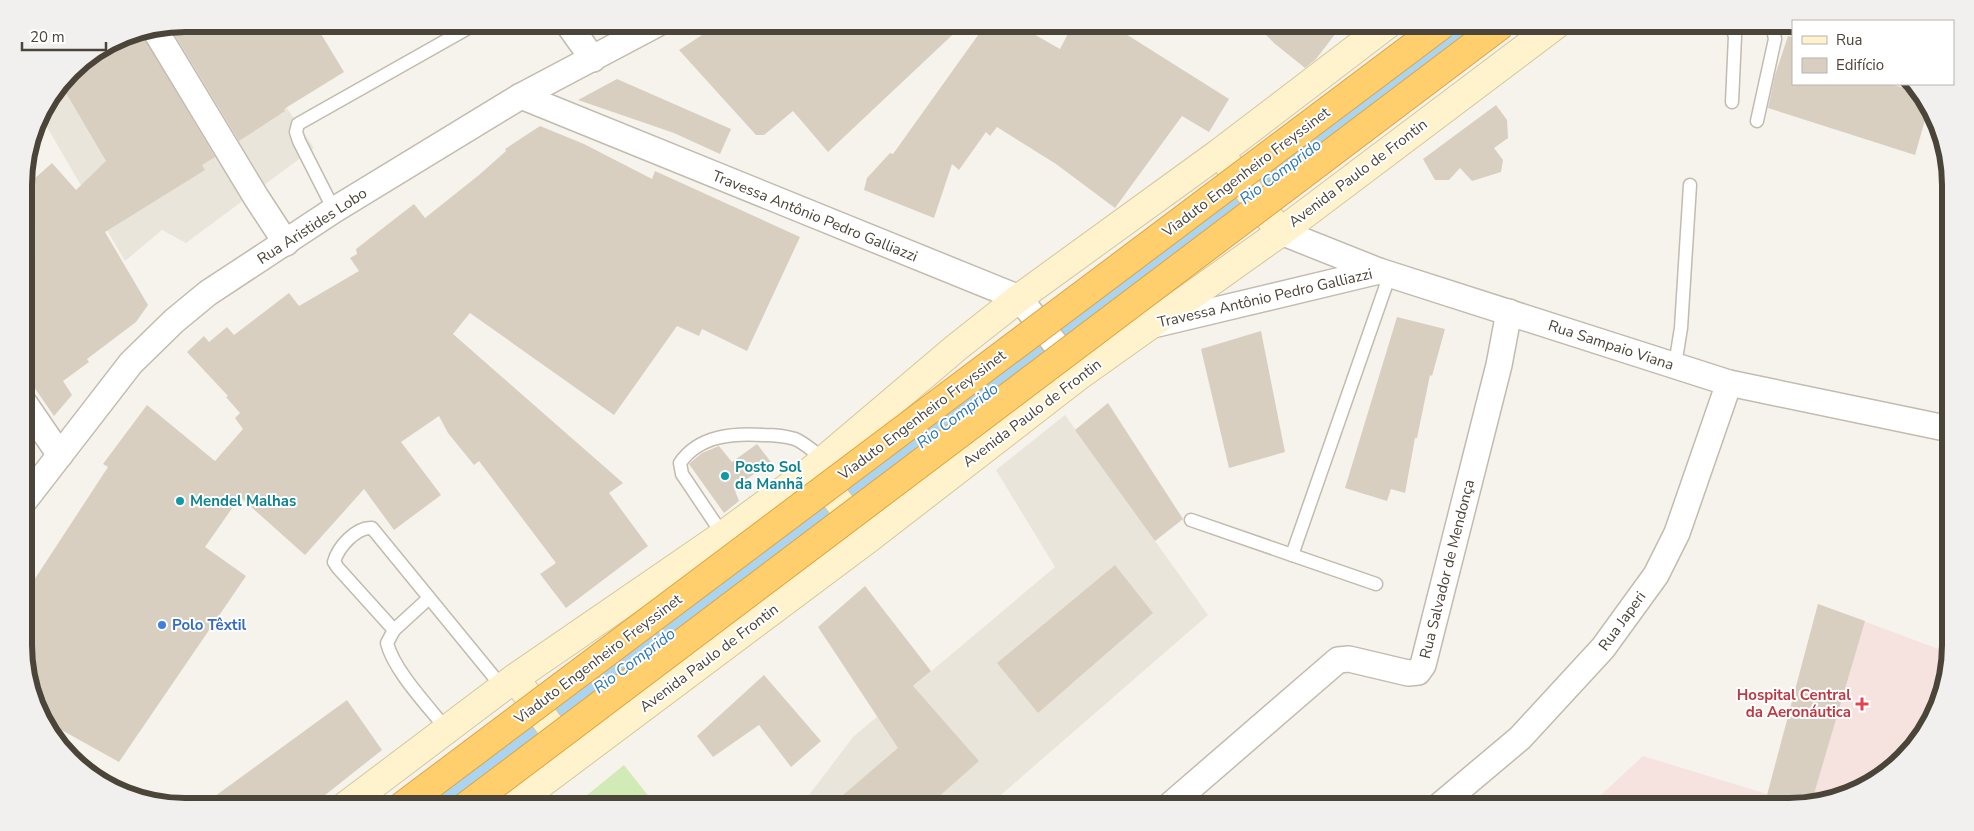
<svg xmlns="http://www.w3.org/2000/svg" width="1974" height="831" viewBox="0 0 1974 831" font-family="'Nunito Sans',sans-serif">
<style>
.residential{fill:#eae5da}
.medical{fill:#f6e3e0}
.green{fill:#d2eab5}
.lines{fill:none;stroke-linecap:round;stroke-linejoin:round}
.river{stroke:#a9d4f2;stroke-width:50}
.building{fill:#d8cfc1}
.service-casing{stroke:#c2bbae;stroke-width:15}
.minor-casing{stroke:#c2bbae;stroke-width:28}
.secondary-casing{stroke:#d6c79b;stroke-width:30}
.service{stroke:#fff;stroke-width:12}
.minor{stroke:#fff;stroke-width:25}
.secondary{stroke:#fff3cd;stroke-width:28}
.motorway-bridge-casing{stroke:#e0a43c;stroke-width:30;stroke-linecap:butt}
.motorway-bridge{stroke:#ffcf6e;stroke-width:28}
.culture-dot{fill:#0f9aa8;stroke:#fff;stroke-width:2}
.shop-dot{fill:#3f7fe0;stroke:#fff;stroke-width:2}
.health-dot{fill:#e0444e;stroke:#fff;stroke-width:2}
.labels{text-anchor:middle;stroke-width:4;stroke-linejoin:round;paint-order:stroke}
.street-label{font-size:15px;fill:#4b4439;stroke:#fff}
.culture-label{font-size:15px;font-weight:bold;fill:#0d838f;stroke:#fff;text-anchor:start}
.shop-label{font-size:15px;font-weight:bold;fill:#366cbe;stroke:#fff;text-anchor:start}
.health-label{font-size:15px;font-weight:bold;fill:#be3a42;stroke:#fff;text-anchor:end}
.water-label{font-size:16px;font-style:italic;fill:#2e7ab2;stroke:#fff}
.rim{fill:none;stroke:#4b4439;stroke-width:6}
</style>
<rect width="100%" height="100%" fill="#f6f3ec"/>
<g class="residential">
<path d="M 186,24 L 230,24 L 314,148 L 186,243 L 162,230 L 125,261 L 40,115 L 79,64 L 124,36 Z"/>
<path d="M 1065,415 L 1208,615 L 987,807 L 795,807 L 806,799 L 853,737 L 1055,567 L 996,470 Z"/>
</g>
<path class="medical" d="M 1818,604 L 1949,653 L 1943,682 L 1923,727 L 1887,774 L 1841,799 L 1799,807 L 1588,807 L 1643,756 L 1767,794 Z"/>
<path class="green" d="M 624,765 L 657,807 L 577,807 L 575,805 Z"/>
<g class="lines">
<path class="river" d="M 438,807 L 1476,24"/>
</g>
<g class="building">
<path d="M 186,24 L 315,24 L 344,72 L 284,109 L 285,111 L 239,141 L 170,27 Z"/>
<path d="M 719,24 L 964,24 L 828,152 L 793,111 L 764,135 L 756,135 L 679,50 Z"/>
<path d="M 986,24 L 1016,24 L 1060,49 L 1073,24 L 1110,24 L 1229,99 L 1209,132 L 1182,116 L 1115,208 L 1056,164 L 997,127 L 990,136 L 986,132 L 959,170 L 952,164 L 934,218 L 864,190 L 867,178 L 890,153 L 893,154 Z"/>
<path d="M 1255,24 L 1343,24 L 1316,59 L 1305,68 L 1274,43 Z"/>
<path d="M 141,33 L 215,157 L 202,165 L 205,170 L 105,232 L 148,305 L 136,322 L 87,359 L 89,362 L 63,381 L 72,395 L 54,416 L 25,374 L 24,188 L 52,163 L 76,190 L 106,161 L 62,86 L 79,64 L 124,36 Z"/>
<path d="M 1788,36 L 1793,37 L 1793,84 L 1890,84 L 1919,92 L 1927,113 L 1915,155 L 1768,108 L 1775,75 Z"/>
<path d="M 617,79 L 731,129 L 720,154 L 674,133 L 578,100 Z"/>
<path d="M 1496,105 L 1507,120 L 1508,138 L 1494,148 L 1503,160 L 1501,172 L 1472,181 L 1460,168 L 1449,180 L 1435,180 L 1423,159 Z"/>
<path d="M 540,126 L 584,144 L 652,179 L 655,171 L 800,237 L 747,351 L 702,329 L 699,336 L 677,326 L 614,415 L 470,313 L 453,334 L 623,483 L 609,493 L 648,546 L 566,608 L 540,574 L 556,563 L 479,461 L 474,465 L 448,433 L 439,416 L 401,442 L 441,495 L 394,530 L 364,489 L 305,555 L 240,497 L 205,547 L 246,576 L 119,762 L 49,723 L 25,667 L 25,594 L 108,467 L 103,464 L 147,405 L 215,461 L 243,429 L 235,418 L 240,413 L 226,397 L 228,396 L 187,352 L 204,336 L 209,342 L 227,327 L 234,335 L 289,293 L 299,306 L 359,271 L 350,258 L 357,254 L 356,249 L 414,204 L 425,218 L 479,175 L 506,151 L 505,149 Z"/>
<path d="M 1397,317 L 1445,329 L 1432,376 L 1430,375 L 1417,438 L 1415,438 L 1405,493 L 1391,489 L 1387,501 L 1345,488 Z"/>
<path d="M 1261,331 L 1285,452 L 1229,468 L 1201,349 Z"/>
<path d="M 1108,403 L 1183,519 L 1155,541 L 1075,430 Z"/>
<path d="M 757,444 L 771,462 L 734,488 L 739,501 L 724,513 L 689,464 L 702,453 L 719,446 L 732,462 Z"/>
<path d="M 1115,565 L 1153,613 L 1038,713 L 997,663 Z"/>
<path d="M 865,586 L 931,671 L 913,686 L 979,761 L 927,807 L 829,807 L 898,748 L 818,627 Z"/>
<path d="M 1818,604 L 1865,621 L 1811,804 L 1799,807 L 1764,807 Z"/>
<path d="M 764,675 L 821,741 L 791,767 L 759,725 L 713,757 L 697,736 Z"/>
<path d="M 347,700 L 382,750 L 310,807 L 200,807 Z"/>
</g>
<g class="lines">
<defs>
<g id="service">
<path d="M 1730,24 L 1735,36 L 1732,102"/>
<path d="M 1757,121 L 1775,39 L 1772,24"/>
<path d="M 334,210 L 299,141 L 296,132 L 298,124 L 470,27 L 471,24"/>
<path d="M 1675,365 L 1681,328 L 1690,185"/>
<path d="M 1191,520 L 1376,584"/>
<path d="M 723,535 L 682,474 L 680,463 C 699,435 734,433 764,435 C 775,435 785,436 795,439 C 805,443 815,453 824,459"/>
<path d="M 1292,555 L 1390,274"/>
<path d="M 429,598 L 394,630 L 387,643 C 394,671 429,707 447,730"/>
<path d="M 394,630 L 338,568 L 334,562 C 338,547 356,527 372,528 L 503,688"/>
</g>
<g id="minor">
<path d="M 568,24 L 593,59"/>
<path d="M 155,30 L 256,197 L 286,243"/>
<path d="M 521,96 L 1019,298 L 1076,370"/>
<path d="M 1281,232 L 1379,271 L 1729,383 L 1950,429"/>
<path d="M 1153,325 L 1379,271"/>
<path d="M 25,404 L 60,455"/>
<path d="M 25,500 L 131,363 L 174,321 L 208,293 L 334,210 L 521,96 L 657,24"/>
<path d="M 1168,807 L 1338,660 L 1349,659 L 1408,673 L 1418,672 L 1423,665 L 1499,365 L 1509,312"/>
<path d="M 1438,807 L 1520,738 L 1603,648 L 1656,575 L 1677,533 L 1729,383"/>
</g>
<g id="secondary">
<path d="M 1225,160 L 1275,225"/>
<path d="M 813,469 L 864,534"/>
<path d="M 515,678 L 572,756"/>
<path d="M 344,807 L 515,678 L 723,535 L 813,469 L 957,347 L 1019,298 L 1219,153 L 1388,24"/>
<path d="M 510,807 L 868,539 L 1080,375 L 1281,232 L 1557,24"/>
</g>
</defs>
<use href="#service" class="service-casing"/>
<use href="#minor" class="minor-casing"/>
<use href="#secondary" class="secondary-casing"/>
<use href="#service" class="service"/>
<use href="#minor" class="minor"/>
<use href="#secondary" class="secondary"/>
<defs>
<g id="motorway-bridge">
<path d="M 401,807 L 1443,24"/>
<path d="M 465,807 L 1502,24"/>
</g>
</defs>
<use href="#motorway-bridge" class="motorway-bridge-casing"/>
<use href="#motorway-bridge" class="motorway-bridge"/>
</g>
<g class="culture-dot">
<circle cx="725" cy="476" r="5"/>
<circle cx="180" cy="501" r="5"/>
</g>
<circle class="shop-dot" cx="162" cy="625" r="5"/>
<path class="health-dot" d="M1859.5 696.5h5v5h5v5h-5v5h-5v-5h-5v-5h5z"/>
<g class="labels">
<g class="street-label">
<text transform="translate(1246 172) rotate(-37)" y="5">Viaduto Engenheiro Freyssinet</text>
<text transform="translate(1358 173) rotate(-37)" y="5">Avenida Paulo de Frontin</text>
<text transform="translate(815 216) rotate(22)" y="5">Travessa Antônio Pedro Galliazzi</text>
<text transform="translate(312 226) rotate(-33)" y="5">Rua Aristides Lobo</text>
<text transform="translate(1265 298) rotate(-13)" y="5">Travessa Antônio Pedro Galliazzi</text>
<text transform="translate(1611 345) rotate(18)" y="5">Rua Sampaio Viana</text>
<text transform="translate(1032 413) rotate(-37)" y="5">Avenida Paulo de Frontin</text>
<text transform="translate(922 415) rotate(-37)" y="5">Viaduto Engenheiro Freyssinet</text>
<text transform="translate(1447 569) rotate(-76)" y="5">Rua Salvador de Mendonça</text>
<text transform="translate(1622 621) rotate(-54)" y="5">Rua Japeri</text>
<text transform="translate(709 658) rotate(-37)" y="5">Avenida Paulo de Frontin</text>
<text transform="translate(598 659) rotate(-37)" y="5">Viaduto Engenheiro Freyssinet</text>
</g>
<g class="culture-label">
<text x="735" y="472">Posto Sol<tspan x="735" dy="17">da Manhã</tspan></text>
<text x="190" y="506">Mendel Malhas</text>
</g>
<g class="shop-label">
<text x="172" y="630">Polo Têxtil</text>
</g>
<g class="health-label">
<text x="1851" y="700">Hospital Central<tspan x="1851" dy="17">da Aeronáutica</tspan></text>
</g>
<g class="water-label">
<text transform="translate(1280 171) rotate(-37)" y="6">Rio Comprido</text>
<text transform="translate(957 415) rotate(-37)" y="6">Rio Comprido</text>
<text transform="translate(634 660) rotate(-37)" y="6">Rio Comprido</text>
</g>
</g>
<path d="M0 0H1974V831H0ZM185 32H1789A153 153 0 0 1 1942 185V645A153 153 0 0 1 1789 798H185A153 153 0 0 1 32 645V185A153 153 0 0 1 185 32Z" fill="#f1f0ef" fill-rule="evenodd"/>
<path class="rim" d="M185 32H1789A153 153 0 0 1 1942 185V645A153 153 0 0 1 1789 798H185A153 153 0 0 1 32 645V185A153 153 0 0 1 185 32Z"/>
<rect x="1792" y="20" width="162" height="65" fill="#ffffff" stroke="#b7b4b0"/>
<rect x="1802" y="36" width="25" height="8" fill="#fff3cd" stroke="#b7b4b0"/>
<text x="1836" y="45" font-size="15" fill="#4b4439">Rua</text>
<rect x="1802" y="58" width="25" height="15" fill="#d8cfc1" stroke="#b7b4b0"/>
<text x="1836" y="70" font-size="15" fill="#4b4439">Edifício</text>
<path d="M22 42v8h84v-8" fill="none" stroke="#4b4439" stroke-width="2.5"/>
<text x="30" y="42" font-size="15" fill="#4b4439" stroke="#ffffff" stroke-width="4" paint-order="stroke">20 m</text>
</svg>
